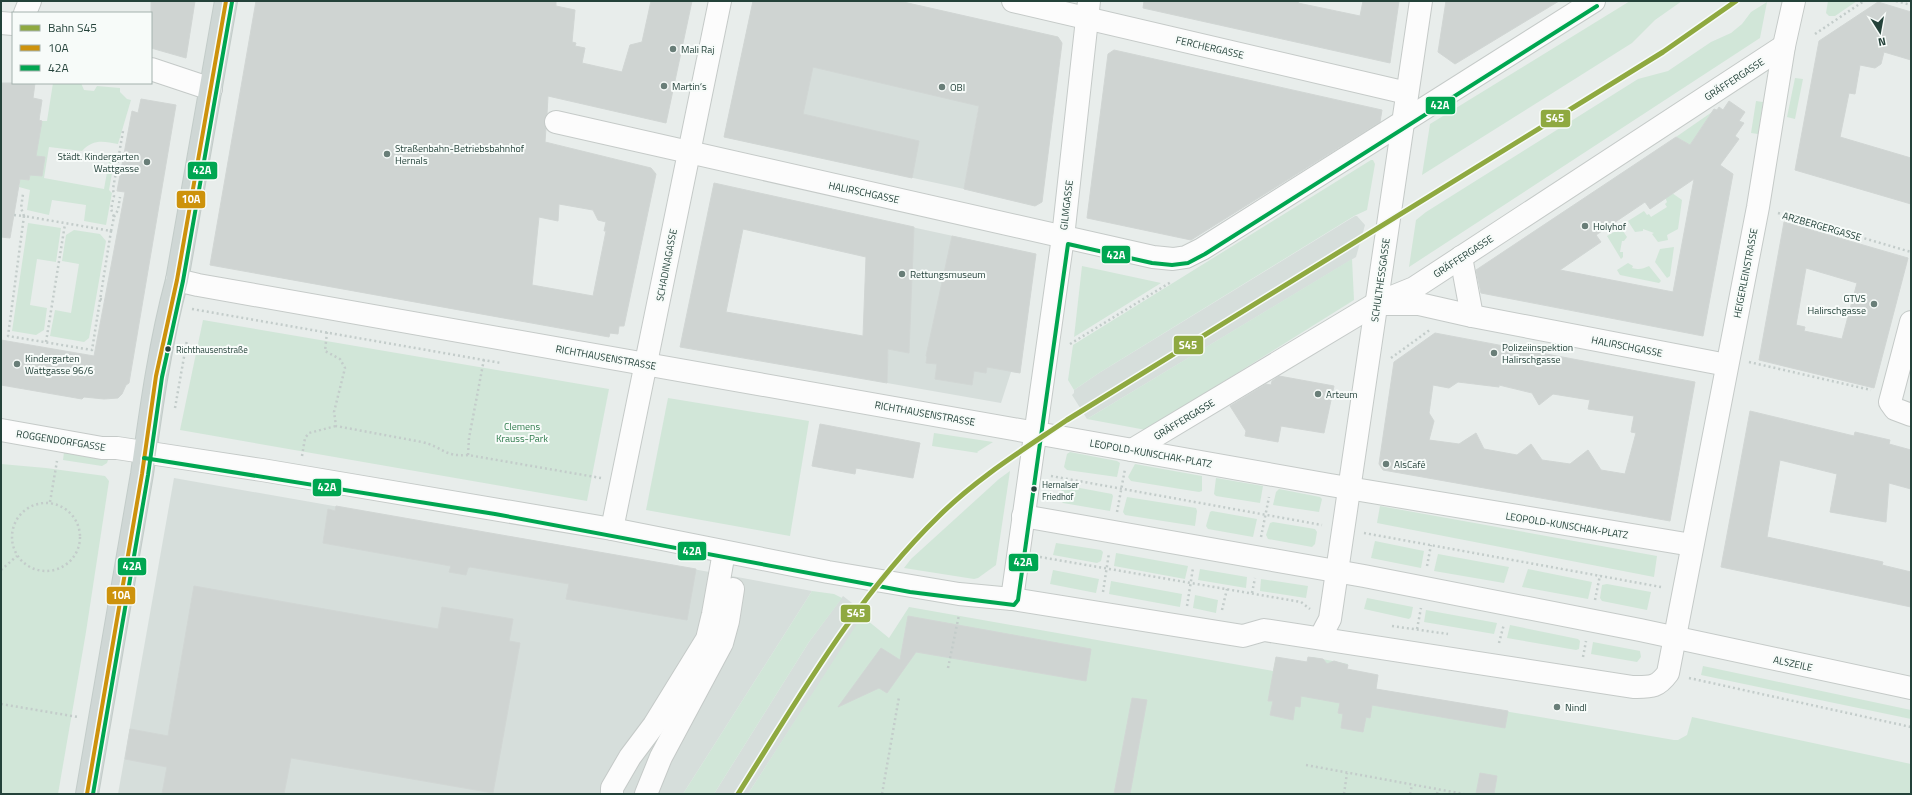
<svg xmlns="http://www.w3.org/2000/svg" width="1912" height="795" viewBox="0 0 1912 795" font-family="'Titillium Web',sans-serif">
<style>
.built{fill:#d6dedb}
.green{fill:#d1e6d8}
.building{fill:#cfd4d2;stroke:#d1d6d4;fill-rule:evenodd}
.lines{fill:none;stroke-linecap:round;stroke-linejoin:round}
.minor-casing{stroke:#c5cac8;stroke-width:24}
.major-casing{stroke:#c3ccc9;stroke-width:24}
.path{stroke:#c3ccca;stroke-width:2.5;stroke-dasharray:2 3;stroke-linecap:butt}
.minor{stroke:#fcfcfc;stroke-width:22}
.major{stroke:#cfd7d5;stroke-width:22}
.bus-1-casing{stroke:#f7fbf9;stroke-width:7}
.bus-2-casing{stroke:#f7fbf9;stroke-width:7}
.bus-1{stroke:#cd920c;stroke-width:4}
.bus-2{stroke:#00a651;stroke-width:4}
.rail-1-casing{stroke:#f7fbf9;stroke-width:8}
.rail-1{stroke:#8fa940;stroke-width:5}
.poi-dot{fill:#697e78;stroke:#f7fbf9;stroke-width:1.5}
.bus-dot{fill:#24423a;stroke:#f7fbf9;stroke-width:1.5}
.labels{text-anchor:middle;stroke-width:4;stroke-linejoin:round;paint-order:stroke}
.bus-label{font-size:9px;fill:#24423a;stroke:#f7fbf9;text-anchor:start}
.street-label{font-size:10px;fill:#24423a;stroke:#f7fbf9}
.poi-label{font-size:10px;fill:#24423a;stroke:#f7fbf9;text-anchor:start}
.park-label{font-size:10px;fill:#2d7a4b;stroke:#f7fbf9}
.line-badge{stroke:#f7fbf9;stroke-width:1.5}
.badge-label{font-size:11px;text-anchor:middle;font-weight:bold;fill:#fff}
</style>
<rect width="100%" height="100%" fill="#e8edeb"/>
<g class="built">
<path d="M 753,1 L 899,1 L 1058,37 L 979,104 L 964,189 L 724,137 Z"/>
<path d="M 1355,216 L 1357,216 L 1365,225 L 1356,257 L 1087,419 L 1072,395 L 1074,393 L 1074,390 L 1099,373 Z"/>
<path d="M 893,223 L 1036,254 L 1020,373 L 1011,372 L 1001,403 L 887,383 Z"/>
<path d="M 174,478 L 721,574 L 812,591 L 683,794 L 118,794 Z"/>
<path d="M 843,596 L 865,613 L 748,794 L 714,794 L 809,642 Z"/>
</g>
<g class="green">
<path d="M 1630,1 L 1682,1 L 1655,20 L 1632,43 L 1422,175 L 1430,124 Z"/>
<path d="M 1828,1 L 1857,1 L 1835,16 L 1829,16 L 1826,13 Z"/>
<path d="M 1767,2 L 1760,38 L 1409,267 L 1416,220 L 1426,212 L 1638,79 L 1668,71 L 1711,42 L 1731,33 L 1742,24 L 1751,12 Z"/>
<path d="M 1795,78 L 1803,79 L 1795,119 L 1787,117 Z"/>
<path d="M 53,83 L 81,83 L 84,90 L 94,91 L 97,86 L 120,88 L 120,92 L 127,99 L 131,100 L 118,144 C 103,141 93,139 82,151 L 49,147 L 44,178 L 104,189 L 109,161 L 114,162 L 109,190 L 112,193 L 106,225 L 84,221 L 86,205 L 52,200 L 49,215 L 27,210 L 30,190 L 19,187 L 20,179 L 29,180 L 42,121 L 47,121 Z"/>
<path d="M 1756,101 L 1763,102 L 1758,134 L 1751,133 Z"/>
<path d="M 1712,112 L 1690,145 L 1676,137 Z"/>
<path d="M 1371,160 L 1373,160 L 1375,164 L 1367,210 L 1354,216 L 1099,373 L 1074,390 L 1068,380 L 1073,345 Z"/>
<path d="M 1672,193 L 1682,200 L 1678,229 L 1667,235 L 1668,240 L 1658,242 L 1652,234 L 1654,233 L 1643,229 L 1643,231 L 1635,232 L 1628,221 L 1644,211 L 1647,215 L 1649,214 L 1651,217 L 1667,207 L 1665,204 L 1667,202 L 1665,197 Z"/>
<path d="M 28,223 L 61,228 L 56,262 L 37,259 L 30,305 L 47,308 L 44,330 L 36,335 L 12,331 Z"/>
<path d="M 1621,228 L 1627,237 L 1624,241 L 1622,241 L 1620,252 L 1623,252 L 1623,257 L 1621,259 L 1607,236 Z"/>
<path d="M 74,230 L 100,234 L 106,241 L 89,338 L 84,342 L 50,336 L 55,310 L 71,313 L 79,264 L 62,261 L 66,235 Z"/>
<path d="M 1674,247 L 1670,276 L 1667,278 L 1655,262 L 1660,249 Z"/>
<path d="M 1352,259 L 1354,300 L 1146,430 L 1087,419 Z"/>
<path d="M 1628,263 L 1633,266 L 1632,268 C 1640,270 1642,269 1649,266 L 1661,281 L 1659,283 L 1620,275 L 1617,270 Z"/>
<path d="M 1082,266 L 1161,283 L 1074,337 Z"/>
<path d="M 203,320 L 609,389 L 587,501 L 180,430 Z"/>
<path d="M 668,398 L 809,421 L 790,536 L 646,510 Z"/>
<path d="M 934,433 L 993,442 L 977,452 L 978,453 L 932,446 Z"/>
<path d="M 64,452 L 108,460 L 107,463 L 102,466 L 63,460 Z"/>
<path d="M 1070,452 L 1117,461 L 1120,463 L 1117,477 L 1067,470 L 1064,467 L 1067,454 Z"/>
<path d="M 1,464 L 46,468 L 105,476 L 109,481 L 86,632 L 58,794 L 1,794 Z"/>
<path d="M 1135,464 L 1202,476 L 1202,491 L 1199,492 L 1131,481 L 1128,477 Z"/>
<path d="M 1010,471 L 996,565 L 978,578 L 974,579 L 904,568 L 911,559 L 999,479 Z"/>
<path d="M 1216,478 L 1263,486 L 1260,503 L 1216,496 L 1214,494 Z"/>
<path d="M 1064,485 L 1112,494 L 1113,496 L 1110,511 L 1063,503 L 1060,500 L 1062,487 Z"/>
<path d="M 1279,489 L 1320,497 L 1322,499 L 1319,512 L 1273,505 L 1276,492 Z"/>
<path d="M 1127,497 L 1196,508 L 1197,511 L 1195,526 L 1125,515 L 1123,512 Z"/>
<path d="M 1380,506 L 1657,556 L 1654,577 L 1377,523 Z"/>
<path d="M 1212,511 L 1257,519 L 1253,537 L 1208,529 L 1206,526 L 1210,512 Z"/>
<path d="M 1273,522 L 1315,529 L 1317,532 L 1315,544 L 1312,547 L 1268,539 L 1266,535 L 1270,523 Z"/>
<path d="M 1375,541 L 1424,551 L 1421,568 L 1371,558 Z"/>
<path d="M 1056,543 L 1101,550 L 1103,552 L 1101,561 L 1097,563 L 1053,555 Z"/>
<path d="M 1116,553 L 1188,566 L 1185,579 L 1114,566 Z"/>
<path d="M 1438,554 L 1509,567 L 1504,583 L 1434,571 Z"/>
<path d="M 1200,569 L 1247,577 L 1246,588 L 1198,580 Z"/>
<path d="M 1528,569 L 1592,582 L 1588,599 L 1522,587 Z"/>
<path d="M 1053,570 L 1099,579 L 1096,593 L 1050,584 Z"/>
<path d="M 1261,579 L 1308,586 L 1306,598 L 1260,591 Z"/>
<path d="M 1111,581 L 1182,594 L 1180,607 L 1109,594 Z"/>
<path d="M 1607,584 L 1651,592 L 1647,610 L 1602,601 L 1600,598 L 1602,585 Z"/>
<path d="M 812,591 L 834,594 L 842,598 L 809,642 L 714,794 L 683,794 Z"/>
<path d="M 1195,595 L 1218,600 L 1216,613 L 1193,608 Z"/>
<path d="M 1367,598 L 1413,607 L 1411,617 L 1409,619 L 1364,609 Z"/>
<path d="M 909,607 L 1273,671 L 1276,657 L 1308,663 L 1309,657 L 1312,657 L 1348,664 L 1346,669 L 1376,689 L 1674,740 L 1678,740 L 1687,735 L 1692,717 L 1911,764 L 1911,794 L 748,794 L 862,616 L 889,638 Z"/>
<path d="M 1426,610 L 1497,623 L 1494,634 L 1424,622 Z"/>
<path d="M 1510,625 L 1578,639 L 1580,641 L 1579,649 L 1576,650 L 1507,638 Z"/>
<path d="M 1593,642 L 1640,651 L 1641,657 L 1637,662 L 1591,654 Z"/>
<path d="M 1703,666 L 1911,710 L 1911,719 L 1701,675 Z"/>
</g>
<g class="building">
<path d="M 151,1 L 195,1 L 186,58 L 151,48 Z"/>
<path d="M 256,1 L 556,1 L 556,6 L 575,10 L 572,42 L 576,43 L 575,46 L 585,48 L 582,63 L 622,72 L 630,45 L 642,42 L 651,1 L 692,1 L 666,123 L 548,96 L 547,114 L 544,120 L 546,128 L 545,142 L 651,168 L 656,174 L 624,326 L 619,326 L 618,334 L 610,333 L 609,337 L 210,265 ZM 559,204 L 593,210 L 598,220 L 606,222 L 604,231 L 606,231 L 593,296 L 532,285 L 539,217 L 558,221 Z"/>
<path d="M 753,1 L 899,1 L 1058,37 L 1062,43 L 1042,202 L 1035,206 L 964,189 L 979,106 L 813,67 L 803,114 L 919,141 L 912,178 L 724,137 Z"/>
<path d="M 1144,1 L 1299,1 L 1298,3 L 1360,16 L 1363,1 L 1399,1 L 1390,63 L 1143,8 Z"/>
<path d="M 1446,1 L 1559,1 L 1455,64 L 1438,52 Z"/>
<path d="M 1878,2 L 1911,12 L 1911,60 L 1884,52 L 1881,64 L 1875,68 L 1860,65 L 1855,94 L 1849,93 L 1840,137 L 1911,158 L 1911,204 L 1795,170 L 1819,41 Z"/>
<path d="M 1114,50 L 1382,110 L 1380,122 L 1191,240 L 1087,218 L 1108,54 Z"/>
<path d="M 1,83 L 35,83 L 33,98 L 42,100 L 39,120 L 42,121 L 36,156 L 45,157 L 42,176 L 30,175 L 29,180 L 20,179 L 10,238 L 1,237 Z"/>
<path d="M 141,99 L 176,105 L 129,383 L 126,385 L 122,394 L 118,398 L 104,399 L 84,397 L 82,399 L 1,385 L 1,340 L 94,356 L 125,192 L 117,191 L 132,111 L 138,113 Z"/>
<path d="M 1729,101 L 1745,112 L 1739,121 L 1744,123 L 1735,136 L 1739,139 L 1720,165 L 1733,174 L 1703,336 L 1481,293 L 1476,270 L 1676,137 L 1690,145 L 1714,109 L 1717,110 L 1719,107 L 1723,110 ZM 1694,179 L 1673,292 L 1560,270 L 1601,242 L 1596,235 L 1645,202 L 1650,209 Z"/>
<path d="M 714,183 L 914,227 L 909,353 L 888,349 L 887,383 L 680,347 ZM 743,229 L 866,257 L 863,336 L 726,312 Z"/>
<path d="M 1784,222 L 1908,258 L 1874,388 L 1759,360 ZM 1806,268 L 1857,283 L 1842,339 L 1804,331 L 1805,327 L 1796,325 Z"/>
<path d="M 952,236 L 1036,254 L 1020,373 L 987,367 L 986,373 L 974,371 L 972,385 L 935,379 L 937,364 L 926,363 L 927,357 L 926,356 Z"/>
<path d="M 1435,333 L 1695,382 L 1670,521 L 1383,470 L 1379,464 L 1394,362 ZM 1458,382 L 1499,387 L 1499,385 L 1532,393 L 1539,405 L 1553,394 L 1590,400 L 1588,409 L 1634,416 L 1631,432 L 1636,433 L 1625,474 L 1601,470 L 1588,450 L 1570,464 L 1542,460 L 1531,444 L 1517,455 L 1484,449 L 1476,433 L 1459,444 L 1429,440 L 1434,421 L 1429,413 L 1433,385 L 1449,388 Z"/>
<path d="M 1279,376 L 1334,386 L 1324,433 L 1281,426 L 1278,442 L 1245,436 L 1246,431 L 1230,406 L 1266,384 L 1271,385 L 1272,381 Z"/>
<path d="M 1750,411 L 1854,436 L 1855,432 L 1890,440 L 1889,444 L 1911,450 L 1911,489 L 1889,483 L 1886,522 L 1830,512 L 1837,474 L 1780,460 L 1767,537 L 1883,562 L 1882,565 L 1911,572 L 1911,607 L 1721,567 Z"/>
<path d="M 820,424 L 920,443 L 913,478 L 856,468 L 855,474 L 812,466 Z"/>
<path d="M 336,506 L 696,569 L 687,620 L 566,599 L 569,584 L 470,567 L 468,568 L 466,575 L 449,572 L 451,566 L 323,543 L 328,509 L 335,511 Z"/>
<path d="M 194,586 L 438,629 L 442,607 L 513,619 L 509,641 L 520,643 L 493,793 L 291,758 L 284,794 L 162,794 L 167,767 L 125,759 L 130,729 L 168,736 Z"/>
<path d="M 908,616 L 1091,649 L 1086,681 L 916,652 L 887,693 L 879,688 L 838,707 L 881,648 L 900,660 Z"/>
<path d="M 1276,657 L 1307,662 L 1308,657 L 1323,659 L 1327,664 L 1334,661 L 1348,665 L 1347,669 L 1378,675 L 1376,689 L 1508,711 L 1505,728 L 1372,705 L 1370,718 L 1366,717 L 1363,732 L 1341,728 L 1343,714 L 1338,713 L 1340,703 L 1301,696 L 1300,707 L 1295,706 L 1293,720 L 1270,715 L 1273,701 L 1268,701 Z"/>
<path d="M 1132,698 L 1147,700 L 1130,794 L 1114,794 Z"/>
<path d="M 1480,773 L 1497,776 L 1494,794 L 1476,794 Z"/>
</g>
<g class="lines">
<defs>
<g id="minor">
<path d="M 1013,1 L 1407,93"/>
<path d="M 25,13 L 30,1"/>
<path d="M 1,23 L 13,24"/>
<path d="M 151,69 L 211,89"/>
<path d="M 556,122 L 1153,257 L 1173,259 L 1186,257 L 1202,249 L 1594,1"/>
<path d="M 1461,257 L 1472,316"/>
<path d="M 177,280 L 198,285 L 1330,485 L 1692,545"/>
<path d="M 1386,304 L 1419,304 L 1472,316 L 1727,365"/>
<path d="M 1911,322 L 1890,402 L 1895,409 L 1911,415"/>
<path d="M 1,430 L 102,448 L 117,448 L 262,470 L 612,529 L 828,572 L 959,594 L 1012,599 L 1243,636 L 1264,630 L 1633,687 C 1651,687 1657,688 1668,673 L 1758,207 L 1784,46 L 1794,1"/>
<path d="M 1132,450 L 1377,303 L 1414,288 L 1784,46"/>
<path d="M 1023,516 L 1364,576 L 1640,630 L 1911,688"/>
<path d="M 612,529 L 720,1"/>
<path d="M 1012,599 L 1063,237 L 1089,1"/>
<path d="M 1320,638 L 1330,619 L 1421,1"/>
<path d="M 612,794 L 612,788 L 630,757 L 654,725 L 707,639 L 713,614 L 724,552"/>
<path d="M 646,794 L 661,757 L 722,643 L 728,621 L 733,589"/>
</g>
<path id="major" d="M 87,794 L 142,474 C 151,409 160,343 177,280 L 226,1"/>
</defs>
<use href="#minor" class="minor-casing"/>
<use href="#major" class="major-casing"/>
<g class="path">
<path d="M 1896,1 L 1911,5"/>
<path d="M 1815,34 L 1864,1"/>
<path d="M 1778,213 L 1911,252"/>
<path d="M 14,215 L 24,216 L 8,336 L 92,350 L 111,231 L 24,216 L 21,208 L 23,194"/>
<path d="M 114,217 L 118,210 L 120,197"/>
<path d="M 111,231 L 114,217 L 111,209 L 114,196 L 113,189 L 123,131"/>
<path d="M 100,299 L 105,300"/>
<path d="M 192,309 L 501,363"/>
<path d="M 327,332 L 325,351 L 340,359 L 345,368 L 334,412 L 336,426 L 422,442 C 443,447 444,457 468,455 L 601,478"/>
<path d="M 46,342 L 65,224"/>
<path d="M 1070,344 L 1171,282"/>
<path d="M 1391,358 L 1431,329"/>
<path d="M 1749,362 L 1871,390"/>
<path d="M 175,408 L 187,340"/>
<path d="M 468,455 L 469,438 L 484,359"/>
<path d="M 302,456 L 305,438 L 309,433 L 336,426"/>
<path d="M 1051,476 L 1322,525"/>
<path d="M 50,502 L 57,461"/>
<circle cx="46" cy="537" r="34"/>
<path d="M 1117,512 L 1125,469"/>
<path d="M 1364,533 L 1661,587"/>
<path d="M 1261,537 L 1269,497"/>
<path d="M 1040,557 L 1301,602 L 1310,609"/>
<path d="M 1427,566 L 1431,545"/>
<path d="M 1,570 L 17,556"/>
<path d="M 1103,592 L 1109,553"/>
<path d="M 1252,593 L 1255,578"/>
<path d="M 1595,600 L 1600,575"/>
<path d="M 1187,606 L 1193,568"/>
<path d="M 1222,610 L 1227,589"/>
<path d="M 1392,626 L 1448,634"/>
<path d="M 1417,629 L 1421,608"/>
<path d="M 1499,643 L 1504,624"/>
<path d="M 1583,657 L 1586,641"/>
<path d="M 948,668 L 959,615"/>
<path d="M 1689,678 L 1911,727"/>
<path d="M 1,704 L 78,717"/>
<path d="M 1306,765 L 1464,794"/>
<path d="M 882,794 L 899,697"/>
<path d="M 1344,794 L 1347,773"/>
<path d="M 1410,794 L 1412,785"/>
<path d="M 1437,794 L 1438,789"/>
</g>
<use href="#minor" class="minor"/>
<use href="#major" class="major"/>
<defs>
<path id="bus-1" d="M 87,794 L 142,474 L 156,376 L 177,280 L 226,1"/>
<g id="bus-2">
<path d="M 144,458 L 495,514 L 910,592 L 1014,605 L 1018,600 L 1068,244 L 1152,263 L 1172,265 L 1188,263 L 1205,254 L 1597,6"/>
<path d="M 93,794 L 148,475 L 162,377 L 183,281 L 232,2"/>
</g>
</defs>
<use href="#bus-1" class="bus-1-casing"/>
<use href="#bus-2" class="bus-2-casing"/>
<use href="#bus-1" class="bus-1"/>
<use href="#bus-2" class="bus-2"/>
<defs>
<path id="rail-1" d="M 738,794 C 800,696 856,597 939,516 C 977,478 1023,450 1067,420 L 1663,52 L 1736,1"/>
</defs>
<use href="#rail-1" class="rail-1-casing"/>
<use href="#rail-1" class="rail-1"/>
</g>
<g class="poi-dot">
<circle cx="673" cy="49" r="4"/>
<circle cx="664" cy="86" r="4"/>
<circle cx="942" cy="87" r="4"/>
<circle cx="387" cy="154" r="4"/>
<circle cx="147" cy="162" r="4"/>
<circle cx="1585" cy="226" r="4"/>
<circle cx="902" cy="274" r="4"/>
<circle cx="1874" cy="304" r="4"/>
<circle cx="1494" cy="353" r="4"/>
<circle cx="17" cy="364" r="4"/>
<circle cx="1318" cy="394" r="4"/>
<circle cx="1386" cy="464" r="4"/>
<circle cx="1557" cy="707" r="4"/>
</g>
<g class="bus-dot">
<circle cx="168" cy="349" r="3.5"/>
<circle cx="1034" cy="489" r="3.5"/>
</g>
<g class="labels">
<g class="bus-label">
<text x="176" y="353">Richthausenstraße</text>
<text x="1042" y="488">Hernalser<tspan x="1042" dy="12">Friedhof</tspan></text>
</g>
<g class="street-label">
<text transform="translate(1210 47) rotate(13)" y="4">FERCHERGASSE</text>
<text transform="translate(1734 79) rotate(-33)" y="4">GRÄFFERGASSE</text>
<text transform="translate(864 192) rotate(12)" y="4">HALIRSCHGASSE</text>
<text transform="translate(1066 205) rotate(-83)" y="4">GILMGASSE</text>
<text transform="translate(1822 226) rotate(16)" y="4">ARZBERGERGASSE</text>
<text transform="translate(1463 256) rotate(-33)" y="4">GRÄFFERGASSE</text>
<text transform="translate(666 265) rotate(-79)" y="4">SCHADINAGASSE</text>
<text transform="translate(1745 273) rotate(-79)" y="4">HEIGERLEINSTRASSE</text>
<text transform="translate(1380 280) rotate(-82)" y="4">SCHULTHESSGASSE</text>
<text transform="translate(1627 346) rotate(11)" y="4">HALIRSCHGASSE</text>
<text transform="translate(606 357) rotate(10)" y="4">RICHTHAUSENSTRASSE</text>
<text transform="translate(925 413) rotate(10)" y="4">RICHTHAUSENSTRASSE</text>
<text transform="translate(1184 419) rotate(-31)" y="4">GRÄFFERGASSE</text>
<text transform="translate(61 440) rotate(9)" y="4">ROGGENDORFGASSE</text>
<text transform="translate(1151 453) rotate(10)" y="4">LEOPOLD-KUNSCHAK-PLATZ</text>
<text transform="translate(1567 525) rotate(9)" y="4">LEOPOLD-KUNSCHAK-PLATZ</text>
<text transform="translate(1793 663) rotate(12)" y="4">ALSZEILE</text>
</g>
<g class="poi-label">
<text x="681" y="53">Mali Raj</text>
<text x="672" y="90">Martin‘s</text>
<text x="950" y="91">OBI</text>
<text x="395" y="152">Straßenbahn-Betriebsbahnhof<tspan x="395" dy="12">Hernals</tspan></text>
<text x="139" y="160" text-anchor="end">Städt. Kindergarten<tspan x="139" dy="12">Wattgasse</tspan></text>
<text x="1593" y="230">Holyhof</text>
<text x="910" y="278">Rettungsmuseum</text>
<text x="1866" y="302" text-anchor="end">GTVS<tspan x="1866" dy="12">Halirschgasse</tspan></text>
<text x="1502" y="351">Polizeiinspektion<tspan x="1502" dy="12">Halirschgasse</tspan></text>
<text x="25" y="362">Kindergarten<tspan x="25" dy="12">Wattgasse 96/6</tspan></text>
<text x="1326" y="398">Arteum</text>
<text x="1394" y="468">AlsCafé</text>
<text x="1565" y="711">Nindl</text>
</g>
<g class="park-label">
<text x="522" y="430">Clemens<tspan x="522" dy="12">Krauss-Park</tspan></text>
</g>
</g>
<g class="line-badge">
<rect x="1425" y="96" width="31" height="19" rx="4" fill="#00a651"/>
<rect x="1540" y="109" width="31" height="19" rx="4" fill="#8fa940"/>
<rect x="187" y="161" width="31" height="19" rx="4" fill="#00a651"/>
<rect x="176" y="190" width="30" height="19" rx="4" fill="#cd920c"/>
<rect x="1101" y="245" width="30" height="19" rx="4" fill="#00a651"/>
<rect x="1173" y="335" width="31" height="20" rx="4" fill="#8fa940"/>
<rect x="312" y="478" width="30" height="19" rx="4" fill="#00a651"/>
<rect x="677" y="541" width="30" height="20" rx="4" fill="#00a651"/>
<rect x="1008" y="553" width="31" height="19" rx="4" fill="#00a651"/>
<rect x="117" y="557" width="30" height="19" rx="4" fill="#00a651"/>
<rect x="106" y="586" width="30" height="19" rx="4" fill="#cd920c"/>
<rect x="840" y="604" width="31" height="19" rx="4" fill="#8fa940"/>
</g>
<g class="badge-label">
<text x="1440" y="109">42A</text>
<text x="1555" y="122">S45</text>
<text x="202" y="174">42A</text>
<text x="191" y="203">10A</text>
<text x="1116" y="259">42A</text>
<text x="1188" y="349">S45</text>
<text x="327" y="491">42A</text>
<text x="692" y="555">42A</text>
<text x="1023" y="566">42A</text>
<text x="132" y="570">42A</text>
<text x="121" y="599">10A</text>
<text x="856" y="617">S45</text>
</g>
<rect width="1912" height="795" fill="none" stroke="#24423a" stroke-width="4"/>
<rect x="12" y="12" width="140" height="72" fill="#f7fbf9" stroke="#a3b1ad"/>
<rect x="20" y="25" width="20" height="6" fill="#8fa940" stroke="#a3b1ad"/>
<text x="48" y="32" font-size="12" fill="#24423a">Bahn S45</text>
<rect x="20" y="45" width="20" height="6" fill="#cd920c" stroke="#a3b1ad"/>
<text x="48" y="52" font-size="12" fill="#24423a">10A</text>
<rect x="20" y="65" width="20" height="6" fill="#00a651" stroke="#a3b1ad"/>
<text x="48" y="72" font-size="12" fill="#24423a">42A</text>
<g transform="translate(1880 32) rotate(169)" stroke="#f7fbf9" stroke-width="3" paint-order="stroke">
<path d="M0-3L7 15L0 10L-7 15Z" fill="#24423a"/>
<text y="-6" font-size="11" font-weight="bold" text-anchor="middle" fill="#24423a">N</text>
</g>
</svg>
